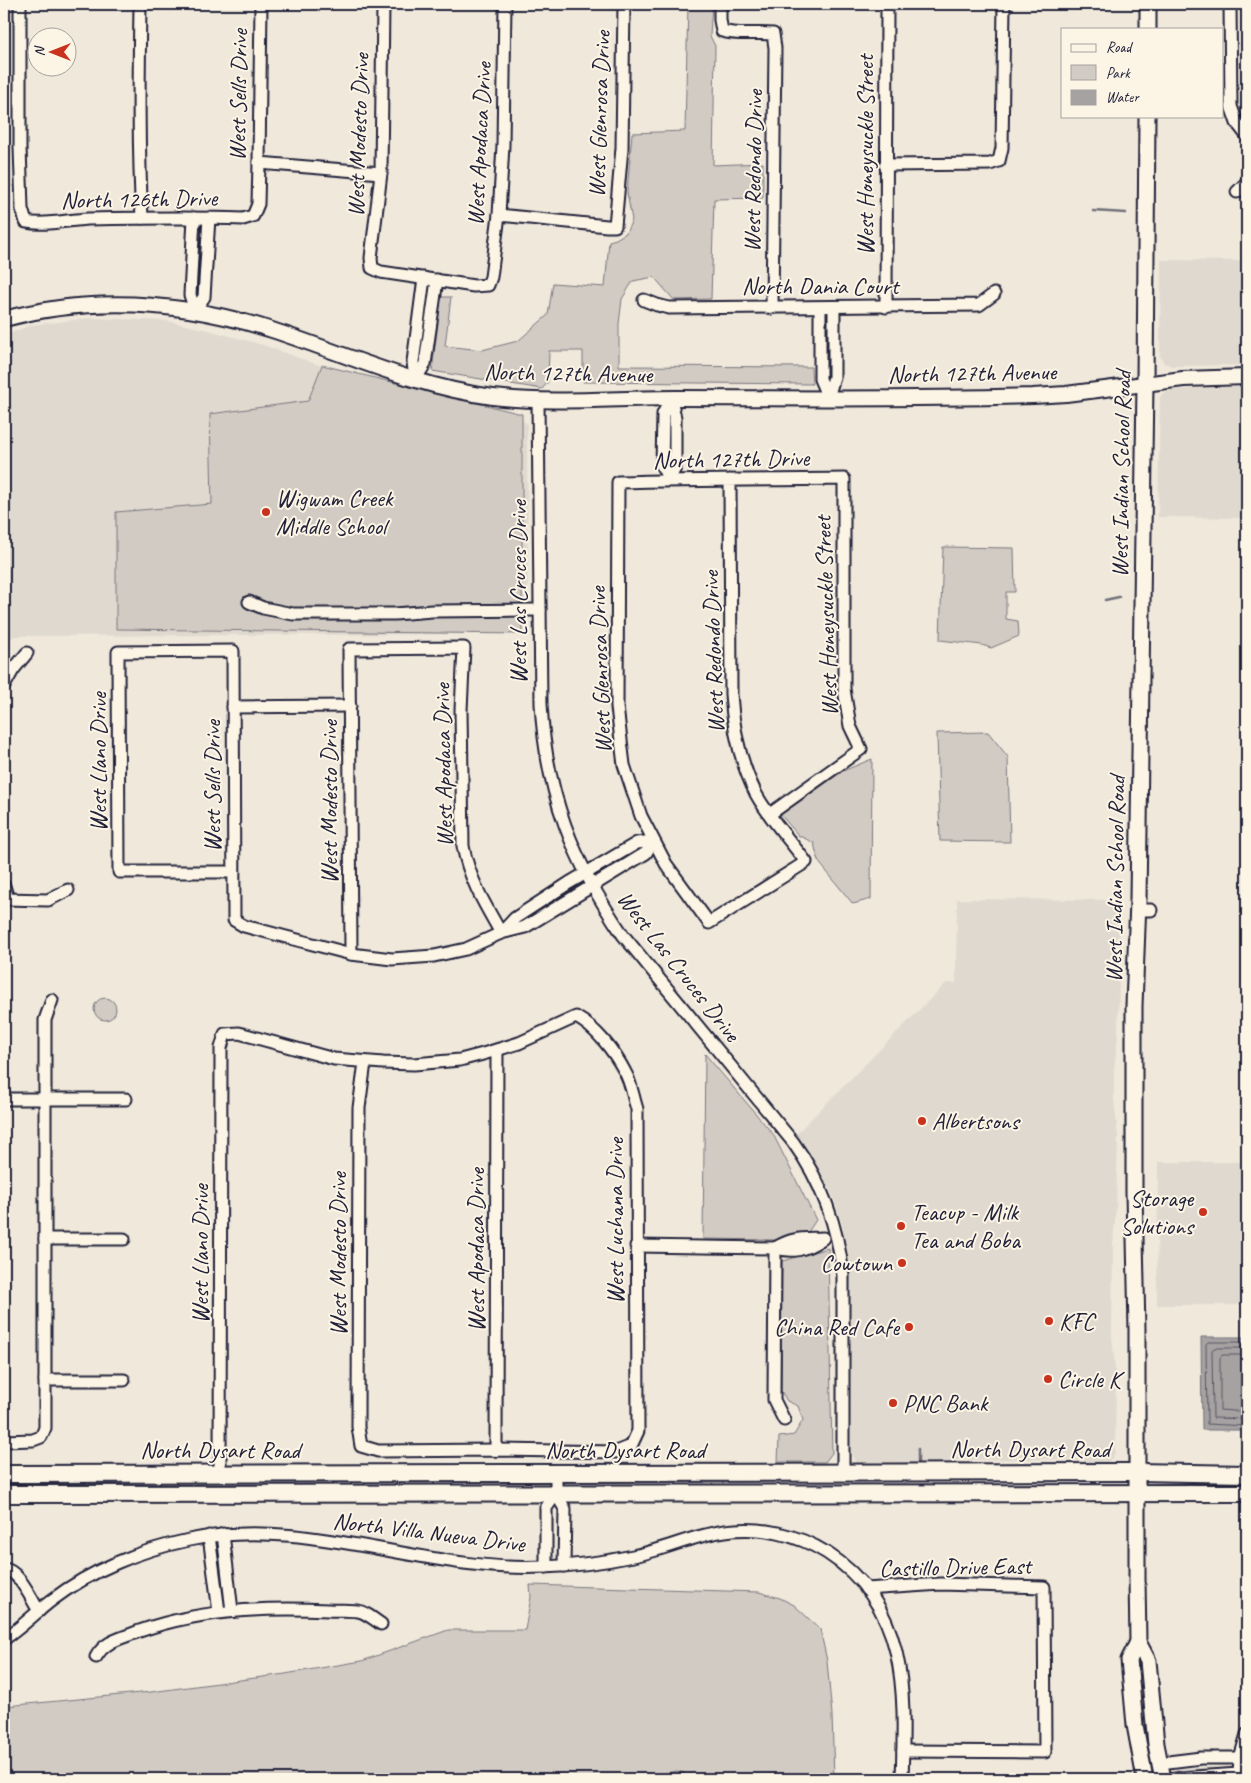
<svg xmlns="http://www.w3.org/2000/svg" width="1251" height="1783" viewBox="0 0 1251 1783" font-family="Caveat,sans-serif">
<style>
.built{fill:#e0d9cf}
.green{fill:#d1cbc3;stroke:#7a767f}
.water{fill:#a6a2a2;stroke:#716f79}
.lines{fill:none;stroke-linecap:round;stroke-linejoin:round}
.shore{stroke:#575564;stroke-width:1}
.stream{stroke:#716f79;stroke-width:2.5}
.minor-casing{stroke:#22223b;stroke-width:15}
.tertiary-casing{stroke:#22223b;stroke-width:18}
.secondary-casing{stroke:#22223b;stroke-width:19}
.primary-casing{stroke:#22223b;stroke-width:20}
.minor{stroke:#fcf5e5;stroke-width:11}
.tertiary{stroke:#fcf5e5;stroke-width:14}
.secondary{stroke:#fcf5e5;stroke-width:15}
.primary{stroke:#fcf5e5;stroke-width:16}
.poi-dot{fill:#c8321e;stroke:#fcf5e5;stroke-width:2}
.labels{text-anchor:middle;stroke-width:4;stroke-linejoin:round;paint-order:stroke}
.street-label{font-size:24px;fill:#22223b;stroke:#fcf5e5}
.poi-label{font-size:24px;fill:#22223b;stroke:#fcf5e5;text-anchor:start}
</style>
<rect width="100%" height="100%" fill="#efe8db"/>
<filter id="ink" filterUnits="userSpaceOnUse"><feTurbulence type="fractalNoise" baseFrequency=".02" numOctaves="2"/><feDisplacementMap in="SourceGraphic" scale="10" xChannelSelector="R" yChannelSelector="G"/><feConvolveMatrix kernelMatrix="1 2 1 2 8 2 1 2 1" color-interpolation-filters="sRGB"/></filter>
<g filter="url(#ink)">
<g class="built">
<path d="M 1161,260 L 1247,261 L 1247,365 L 1172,366 L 1164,363 L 1160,356 Z"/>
<path d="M 91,318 L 167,321 L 208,330 L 263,345 L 380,387 L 511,412 L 527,424 L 528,600 L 522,634 L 14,636 L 6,642 L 4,640 L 4,336 L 31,325 Z"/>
<path d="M 1220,387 L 1247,387 L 1247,518 L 1158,517 L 1160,397 L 1163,393 L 1172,390 Z"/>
<path d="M 957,899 L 1120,900 L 1118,1037 L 1114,1069 L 1114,1099 L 1118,1137 L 1116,1207 L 1113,1245 L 1112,1335 L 1116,1382 L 1115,1452 L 1113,1457 L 1105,1465 L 1099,1465 L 1066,1460 L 1033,1459 L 960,1460 L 927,1465 L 863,1465 L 857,1463 L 853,1458 L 851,1453 L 849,1268 L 847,1253 L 842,1224 L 834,1199 L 826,1182 L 797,1133 L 946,983 L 956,983 Z"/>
<path d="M 1158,1162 L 1247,1162 L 1247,1305 L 1157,1305 Z"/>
<path d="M 1247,1765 L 1247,1779 L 1174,1779 L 1171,1770 L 1199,1767 L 1247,1767 Z"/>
</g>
<g class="green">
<path d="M 688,4 L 712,4 L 710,36 L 715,46 L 713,165 L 763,163 L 763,198 L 714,199 L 711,299 L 674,300 L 654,277 L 633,281 L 622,299 L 619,324 L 619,366 L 811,367 L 812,384 L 583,382 L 583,351 L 549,351 L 548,382 L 542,389 L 432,371 L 441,297 L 451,297 L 445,346 L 482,350 L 518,341 L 548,315 L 553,283 L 605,287 L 609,241 L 616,239 L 626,233 L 632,220 L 627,193 L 632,133 L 685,131 Z"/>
<path d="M 322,365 L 522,414 L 522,634 L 116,629 L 116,512 L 212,504 L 210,414 L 308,401 Z"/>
<path d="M 943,547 L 1014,548 L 1015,592 L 1006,592 L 1006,619 L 1018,621 L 1019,636 L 991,648 L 982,645 L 940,640 Z"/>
<path d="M 988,732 L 1008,757 L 1010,842 L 940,841 L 937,733 Z"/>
<path d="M 872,759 L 871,899 L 853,904 L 818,861 L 814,843 L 798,835 L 781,815 L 843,771 Z"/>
<circle cx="105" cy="1009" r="11"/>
<path d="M 705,1054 L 773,1134 L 816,1220 L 808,1232 L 778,1240 L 703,1239 Z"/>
<path d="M 828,1248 L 832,1453 L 825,1462 L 778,1462 L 779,1437 L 794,1435 L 803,1420 L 798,1406 L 787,1401 L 781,1391 L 782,1261 Z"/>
<path d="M 530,1585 L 759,1592 L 780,1598 L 794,1605 L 820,1629 L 827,1661 L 832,1715 L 834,1779 L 4,1779 L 4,1702 L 6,1706 L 151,1692 L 285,1674 L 362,1661 L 448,1630 L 525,1630 L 531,1597 Z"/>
</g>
<g class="water">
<path d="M 1201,1337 L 1247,1337 L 1247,1430 L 1202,1430 Z"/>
<path d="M 677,1771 L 684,1773 L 687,1779 L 661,1779 L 666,1773 Z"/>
</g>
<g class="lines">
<g class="shore">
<path d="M 1247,1342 L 1208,1342 L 1206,1344 L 1207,1424 L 1247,1426"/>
<path d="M 1247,1348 L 1214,1348 L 1212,1350 L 1213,1418 L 1247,1419"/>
<path d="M 1247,1355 L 1222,1355 L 1220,1358 L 1220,1410 L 1247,1412"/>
</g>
<g class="stream">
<path d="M 1093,211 L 1126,213"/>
<path d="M 1105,600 L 1119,597"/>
<path d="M 918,1449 L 918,1462"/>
</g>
<defs>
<g id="minor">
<path d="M 20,4 L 20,147 L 22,209 L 26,222 C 44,226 68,220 88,219 C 139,218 191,217 243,219 L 253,216 L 258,204 L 259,163 L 261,4"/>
<path d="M 140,4 C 139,75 138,146 142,218"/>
<path d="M 383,4 L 381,173 L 371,258 L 372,268 L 381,272 L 474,286 L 488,285 L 491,277 L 499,215 L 503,145 L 505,4"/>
<path d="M 720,4 L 720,20 L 722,31 C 739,36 756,32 773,34 L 775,48 L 772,308"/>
<path d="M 1230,4 L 1231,106 L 1237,123 L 1247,136"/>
<path d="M 259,163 L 381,173"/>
<path d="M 885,165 L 990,164 L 999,161 L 1002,148 L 1004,4"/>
<path d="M 1237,192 L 1247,182"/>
<path d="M 499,215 L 607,226 L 615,226 L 622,148 L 624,4"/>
<path d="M 194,218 L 190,295 L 195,310"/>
<path d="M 644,300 L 657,305 L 669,308 L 979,305 L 994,294"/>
<path d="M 886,307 L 887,4"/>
<path d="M 820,308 L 820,379 L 828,398"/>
<path d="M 195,310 L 204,297 L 209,218"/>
<path d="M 415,380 L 425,364 L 437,280"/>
<path d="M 415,380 L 413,362 L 424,278"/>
<path d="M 828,398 L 834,377 L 834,308"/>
<path d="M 538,400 L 541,704 C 546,793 573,862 623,935 L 793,1142 C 822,1182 838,1227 843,1276 L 843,1473"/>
<path d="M 669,480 L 662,466 L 663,414 L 671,398"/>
<path d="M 669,480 L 675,468 L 675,418 L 671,398"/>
<path d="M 730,480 L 731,694 C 733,729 740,762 756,794 C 769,818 790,840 806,862 L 709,923 L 666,864 L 641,816 L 624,765 L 617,707 L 618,482 C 694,480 769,480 844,479 L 844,689 L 850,726 L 861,749 L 770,814"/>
<path d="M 249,602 L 263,608 L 293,614 L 395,614 L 432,611 L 540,610"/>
<path d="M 4,686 L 13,670 L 27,653"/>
<path d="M 233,707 L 350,706"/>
<path d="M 234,872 L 119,872 L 118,652 L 233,651 L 234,920 L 244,926 L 351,954 L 392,959 L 434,956 L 466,949 L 501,933 L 525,927 L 646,853 L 653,841"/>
<path d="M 4,886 L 8,899"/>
<path d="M 4,899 L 48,900 L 68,890"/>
<path d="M 1137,910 L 1151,910"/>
<path d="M 501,933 L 515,918 L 569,883 L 637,843 L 653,841"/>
<path d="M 351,954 L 349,649 L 464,648 L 461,710 L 463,846 C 469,879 485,905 501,933"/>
<path d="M 4,1099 L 126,1099"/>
<path d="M 45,1239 L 124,1239"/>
<path d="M 636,1246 L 775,1248 C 794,1253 805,1250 822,1239"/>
<path d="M 775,1248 L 774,1400 L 784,1420"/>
<path d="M 775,1248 C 794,1237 802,1239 823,1238"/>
<path d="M 45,1380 L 124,1380"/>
<path d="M 4,1441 L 33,1440 L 41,1437 L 45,1428 L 45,1020 L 52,1000"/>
<path d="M 496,1450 L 497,1050"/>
<path d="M 556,1473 L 556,1494 L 565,1509 L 564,1566"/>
<path d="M 220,1474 L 221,1048 L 225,1034 L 239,1033 L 334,1059 L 383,1063 L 414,1064 L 460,1060 L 483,1054 L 519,1043 L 576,1017 C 596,1028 614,1051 625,1072 C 631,1082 633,1097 637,1109 L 638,1431 L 631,1446 L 616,1452 L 496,1450 L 378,1451 L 361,1446 L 358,1427 L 359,1108 L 365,1062"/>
<path d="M 223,1534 L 232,1611"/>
<path d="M 209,1536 L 219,1612"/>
<path d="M 546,1567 L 546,1508 L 556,1494"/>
<path d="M 4,1569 C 19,1570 31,1599 39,1611"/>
<path d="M 866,1589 L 941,1584 L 1044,1587 L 1045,1752 L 903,1751"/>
<path d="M 4,1639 C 21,1628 35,1613 52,1600 C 91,1570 141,1550 189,1540 C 308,1515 425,1573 544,1567 C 574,1566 604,1562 633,1556 C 664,1550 694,1535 725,1531 C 760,1526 797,1534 827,1553 C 909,1606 905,1692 902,1779"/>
<path d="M 96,1657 C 103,1644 115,1640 129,1635 C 192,1610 261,1607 328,1610 C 338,1611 352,1609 362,1612 C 369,1615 375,1620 381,1624"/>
<path d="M 1160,1763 L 1201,1758 L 1240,1758"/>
<path d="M 1163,1779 L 1239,1774 L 1240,1758 L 1247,1734"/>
</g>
<path id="tertiary" d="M 4,319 C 93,295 185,302 272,330 C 346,354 416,387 493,397 C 554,404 615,398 676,398 C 795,398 914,400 1033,396 L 1066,394 L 1183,379 L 1247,377"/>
<g id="secondary">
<path d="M 1148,29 L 1148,4"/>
<path d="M 1147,116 L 1145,384 L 1138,901 L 1134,1006 L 1134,1192 L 1137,1330 L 1137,1579 L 1138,1642 L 1148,1661 L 1156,1744 L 1163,1779"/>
<path d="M 1138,1642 L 1129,1660 L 1135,1725 L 1145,1779"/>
</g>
<g id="primary">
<path d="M 4,1474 L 1137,1472 L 1247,1474"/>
<path d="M 4,1494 L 1247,1493"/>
</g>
</defs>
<use href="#minor" class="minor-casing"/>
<use href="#tertiary" class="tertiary-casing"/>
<use href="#secondary" class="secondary-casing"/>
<use href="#primary" class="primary-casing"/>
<use href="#minor" class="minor"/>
<use href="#tertiary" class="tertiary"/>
<use href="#secondary" class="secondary"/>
<use href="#primary" class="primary"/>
</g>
</g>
<g class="poi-dot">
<circle cx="266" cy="512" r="5"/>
<circle cx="922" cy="1121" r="5"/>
<circle cx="1203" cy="1212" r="5"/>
<circle cx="901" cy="1226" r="5"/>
<circle cx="902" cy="1263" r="5"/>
<circle cx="1049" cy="1321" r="5"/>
<circle cx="909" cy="1327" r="5"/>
<circle cx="1048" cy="1379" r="5"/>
<circle cx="893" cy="1403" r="5"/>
</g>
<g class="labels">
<g class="street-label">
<text transform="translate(238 95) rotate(-89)" y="8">West Sells Drive</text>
<text transform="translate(599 114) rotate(-88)" y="8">West Glenrosa Drive</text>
<text transform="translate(358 135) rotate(-88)" y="8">West Modesto Drive</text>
<text transform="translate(479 144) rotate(-87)" y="8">West Apodaca Drive</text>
<text transform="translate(865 155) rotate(-90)" y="8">West Honeysuckle Street</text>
<text transform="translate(753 171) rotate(-89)" y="8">West Redondo Drive</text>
<text transform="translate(139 199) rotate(-1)" y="8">North 126th Drive</text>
<text x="820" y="294">North Dania Court</text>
<text transform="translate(568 373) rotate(1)" y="8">North 127th Avenue</text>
<text transform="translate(972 373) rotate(-1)" y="8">North 127th Avenue</text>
<text transform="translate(731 459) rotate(-1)" y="8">North 127th Drive</text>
<text transform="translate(1121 474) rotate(-89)" y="8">West Indian School Road</text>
<text transform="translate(518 592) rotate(-90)" y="8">West Las Cruces Drive</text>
<text transform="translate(826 616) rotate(-92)" y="8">West Honeysuckle Street</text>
<text transform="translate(713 652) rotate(-92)" y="8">West Redondo Drive</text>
<text transform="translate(600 670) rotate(-92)" y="8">West Glenrosa Drive</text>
<text transform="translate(98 762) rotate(-90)" y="8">West Llano Drive</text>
<text transform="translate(443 765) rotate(-91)" y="8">West Apodaca Drive</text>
<text transform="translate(212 786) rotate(-90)" y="8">West Sells Drive</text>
<text transform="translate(329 802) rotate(-90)" y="8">West Modesto Drive</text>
<text transform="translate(1115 879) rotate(-89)" y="8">West Indian School Road</text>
<text transform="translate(679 966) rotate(52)" y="8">West Las Cruces Drive</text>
<text transform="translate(615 1221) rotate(-90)" y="8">West Luchana Drive</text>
<text transform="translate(476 1250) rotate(-90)" y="8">West Apodaca Drive</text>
<text transform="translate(200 1254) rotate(-90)" y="8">West Llano Drive</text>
<text transform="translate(338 1254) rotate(-90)" y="8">West Modesto Drive</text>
<text x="1030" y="1457">North Dysart Road</text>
<text x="220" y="1458">North Dysart Road</text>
<text x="625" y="1458">North Dysart Road</text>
<text transform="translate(429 1532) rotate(7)" y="8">North Villa Nueva Drive</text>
<text transform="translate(955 1567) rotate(-1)" y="8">Castillo Drive East</text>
</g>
<g class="poi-label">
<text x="276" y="506">Wigwam Creek<tspan x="276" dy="28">Middle School</tspan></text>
<text x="932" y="1129">Albertsons</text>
<text x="1193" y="1206" text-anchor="end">Storage<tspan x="1193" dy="28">Solutions</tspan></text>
<text x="911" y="1220">Teacup - Milk<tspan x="911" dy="28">Tea and Boba</tspan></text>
<text x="892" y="1271" text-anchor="end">Cowtown</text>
<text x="1059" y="1329">KFC</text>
<text x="899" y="1335" text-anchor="end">China Red Cafe</text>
<text x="1058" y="1387">Circle K</text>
<text x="903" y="1411">PNC Bank</text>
</g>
</g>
<rect width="1251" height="1783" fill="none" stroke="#fcf5e5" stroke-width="20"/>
<rect x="10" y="10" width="1231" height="1763" fill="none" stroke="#22223b" stroke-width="2" filter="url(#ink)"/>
<rect x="1061" y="28" width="162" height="90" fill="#fcf5e5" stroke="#a5a1a1"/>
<rect x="1071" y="44" width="25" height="8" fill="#fcf5e5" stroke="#a5a1a1"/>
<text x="1106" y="52" font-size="15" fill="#22223b">Road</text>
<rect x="1071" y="65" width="25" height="15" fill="#d1cbc3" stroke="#a5a1a1"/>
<text x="1106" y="78" font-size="15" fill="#22223b">Park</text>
<rect x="1071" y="90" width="25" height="15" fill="#a6a2a2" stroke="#a5a1a1"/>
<text x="1106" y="102" font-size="15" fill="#22223b">Water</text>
<g transform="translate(52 52) rotate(270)"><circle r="24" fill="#fcf5e5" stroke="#a5a1a1"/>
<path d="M0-4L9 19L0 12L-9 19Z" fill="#c8321e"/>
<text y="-8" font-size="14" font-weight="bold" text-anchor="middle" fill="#22223b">N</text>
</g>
</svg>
